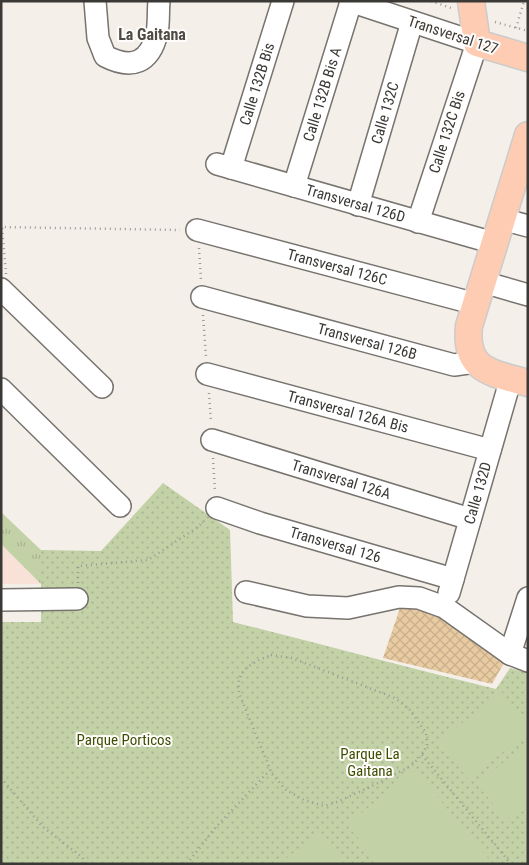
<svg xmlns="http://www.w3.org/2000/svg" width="529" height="865" viewBox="0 0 529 865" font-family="'Roboto Condensed',sans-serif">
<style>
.education{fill:#f8e1d6}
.grass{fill:url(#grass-tufts)}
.park{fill:url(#park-dots)}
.garden{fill:#c3d1a7}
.building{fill:url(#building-cross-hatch)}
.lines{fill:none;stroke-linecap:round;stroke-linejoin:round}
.minor-casing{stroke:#77736e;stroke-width:24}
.major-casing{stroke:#cccccb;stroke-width:29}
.path{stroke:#9c9894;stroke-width:2.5;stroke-dasharray:1 4;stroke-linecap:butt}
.minor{stroke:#fff;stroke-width:21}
.major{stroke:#fdccb3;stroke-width:26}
.labels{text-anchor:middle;stroke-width:4;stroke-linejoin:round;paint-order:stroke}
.street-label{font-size:15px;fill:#3b3936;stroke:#fffdfb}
.park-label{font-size:15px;fill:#3e4e03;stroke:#fffdfb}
.neighbourhood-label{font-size:16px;font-weight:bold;fill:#4e4a45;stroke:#fffdfb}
</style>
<defs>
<pattern id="grass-tufts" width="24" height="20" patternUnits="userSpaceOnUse" patternTransform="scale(1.25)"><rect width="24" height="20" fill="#c3d1a7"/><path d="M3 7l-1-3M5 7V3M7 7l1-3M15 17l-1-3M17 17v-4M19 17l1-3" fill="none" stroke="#a8b490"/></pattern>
<pattern id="park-dots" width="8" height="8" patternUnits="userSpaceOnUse" patternTransform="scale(1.25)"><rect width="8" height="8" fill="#c3d1a7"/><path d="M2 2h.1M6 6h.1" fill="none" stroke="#a8b490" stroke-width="1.8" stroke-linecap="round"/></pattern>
<pattern id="building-cross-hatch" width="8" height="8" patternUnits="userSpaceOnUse" patternTransform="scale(1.25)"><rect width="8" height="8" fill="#e9cba2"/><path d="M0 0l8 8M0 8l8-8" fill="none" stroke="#c9af8c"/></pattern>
</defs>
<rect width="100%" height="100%" fill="#f4efe9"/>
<path class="education" d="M 1,544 L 41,584 L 1,584 Z"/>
<path class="grass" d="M 1,512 L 41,550 L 41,584 L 1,544 Z"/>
<path class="park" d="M 163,483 L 230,530 L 233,622 C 321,644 408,668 496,689 L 510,668 L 528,673 L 528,864 L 1,864 L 1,622 L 41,622 L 41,550 L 101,551 Z"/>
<g class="garden">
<path d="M 502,692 L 528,725 L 528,733 L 468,779 L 439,741 Z"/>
<path d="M 528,742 L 528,802 L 506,820 L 477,784 Z"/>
<path d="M 415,769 L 493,864 L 379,864 L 347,825 Z"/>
<path d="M 320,832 L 344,864 L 279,864 Z"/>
</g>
<path class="building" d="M 402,602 L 460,621 L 504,663 L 492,684 L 383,658 Z"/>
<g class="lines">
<defs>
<g id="minor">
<path d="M 95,1 L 98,38 L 105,56 C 132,70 150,63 157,33 C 159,23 158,11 159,1"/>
<path d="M 350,1 L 477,43 L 418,222"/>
<path id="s1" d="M 217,164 L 494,243"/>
<path id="s2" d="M 231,168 L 283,1"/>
<path id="s3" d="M 294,186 L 351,2"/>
<path id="s4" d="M 358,205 L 412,22"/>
<path d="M 502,219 L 528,226"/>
<path id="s5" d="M 197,230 L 476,304"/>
<path d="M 483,282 L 528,295"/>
<path d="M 1,289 L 102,387"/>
<path id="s6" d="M 202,297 L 454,365 L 468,363 L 475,360"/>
<path id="s7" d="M 207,374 L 490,450"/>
<path d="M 1,389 L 120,506"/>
<path id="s8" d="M 212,440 L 470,519"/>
<path id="s9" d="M 217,508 L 260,523 L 453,579"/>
<path d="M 246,592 L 307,606 L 348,608 L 399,597 L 419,598 L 444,607 L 510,654 L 528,661"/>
<path id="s10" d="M 449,593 L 511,378"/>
<path d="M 1,600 L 77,599"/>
<path d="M 510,654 L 528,598"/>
</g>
<g id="major">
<path d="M 471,1 L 477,43 L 528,58"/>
<path d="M 528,135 L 469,326 C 464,372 493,373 528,383"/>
</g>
</defs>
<use href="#minor" class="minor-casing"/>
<use href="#major" class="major-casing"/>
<g class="path">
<path d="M 431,1 L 451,8"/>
<path d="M 495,22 L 528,31"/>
<path d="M 516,28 L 524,1"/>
<path d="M 199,248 L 201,280"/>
<path d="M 6,274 L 2,227 L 180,230"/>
<path d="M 203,315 L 206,357"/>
<path d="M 209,393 L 211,422"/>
<path d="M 213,458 L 215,492"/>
<path d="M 78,583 L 78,566 L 148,560 L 198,527 L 205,520"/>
<path d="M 271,655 L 292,658 L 395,698 L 410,710 L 426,733 L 427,745 L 422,755 L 411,766 L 374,785 L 337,802 L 324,806 L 304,800 L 286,790 L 272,774 L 239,693 C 239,690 238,684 239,681 C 242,666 259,660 271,655 Z"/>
<path d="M 422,755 L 511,864"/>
<path d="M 1,778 L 43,827 L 82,857 L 86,864"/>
<path d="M 187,864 L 215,828 L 270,770"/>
</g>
<use href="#minor" class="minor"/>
<use href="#major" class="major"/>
</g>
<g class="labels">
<g class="street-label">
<text transform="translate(453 35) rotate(18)" y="5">Transversal 127</text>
<text dy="5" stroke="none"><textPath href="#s2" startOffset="88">Calle 132B Bis</textPath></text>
<text dy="5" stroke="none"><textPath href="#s3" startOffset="96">Calle 132B Bis A</textPath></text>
<text dy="5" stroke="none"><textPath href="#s4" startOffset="96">Calle 132C</textPath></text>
<text transform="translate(447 132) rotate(-72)" y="5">Calle 132C Bis</text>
<text dy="5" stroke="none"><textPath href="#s1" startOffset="144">Transversal 126D</textPath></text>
<text dy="5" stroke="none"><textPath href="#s5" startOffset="145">Transversal 126C</textPath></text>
<text dy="5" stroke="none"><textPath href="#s6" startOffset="171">Transversal 126B</textPath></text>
<text dy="5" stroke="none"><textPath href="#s7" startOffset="146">Transversal 126A Bis</textPath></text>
<text dy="5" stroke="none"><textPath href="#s8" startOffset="135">Transversal 126A</textPath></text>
<text dy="5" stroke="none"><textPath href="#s10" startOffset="104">Calle 132D</textPath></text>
<text dy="5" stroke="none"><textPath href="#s9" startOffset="124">Transversal 126</textPath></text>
</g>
<g class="park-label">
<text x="124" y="745">Parque Porticos</text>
<text x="370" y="759">Parque La<tspan x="370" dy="17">Gaitana</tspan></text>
</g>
<g class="neighbourhood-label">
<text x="152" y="40">La Gaitana</text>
</g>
</g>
<rect width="529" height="865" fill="none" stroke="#3b3936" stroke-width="5"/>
</svg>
